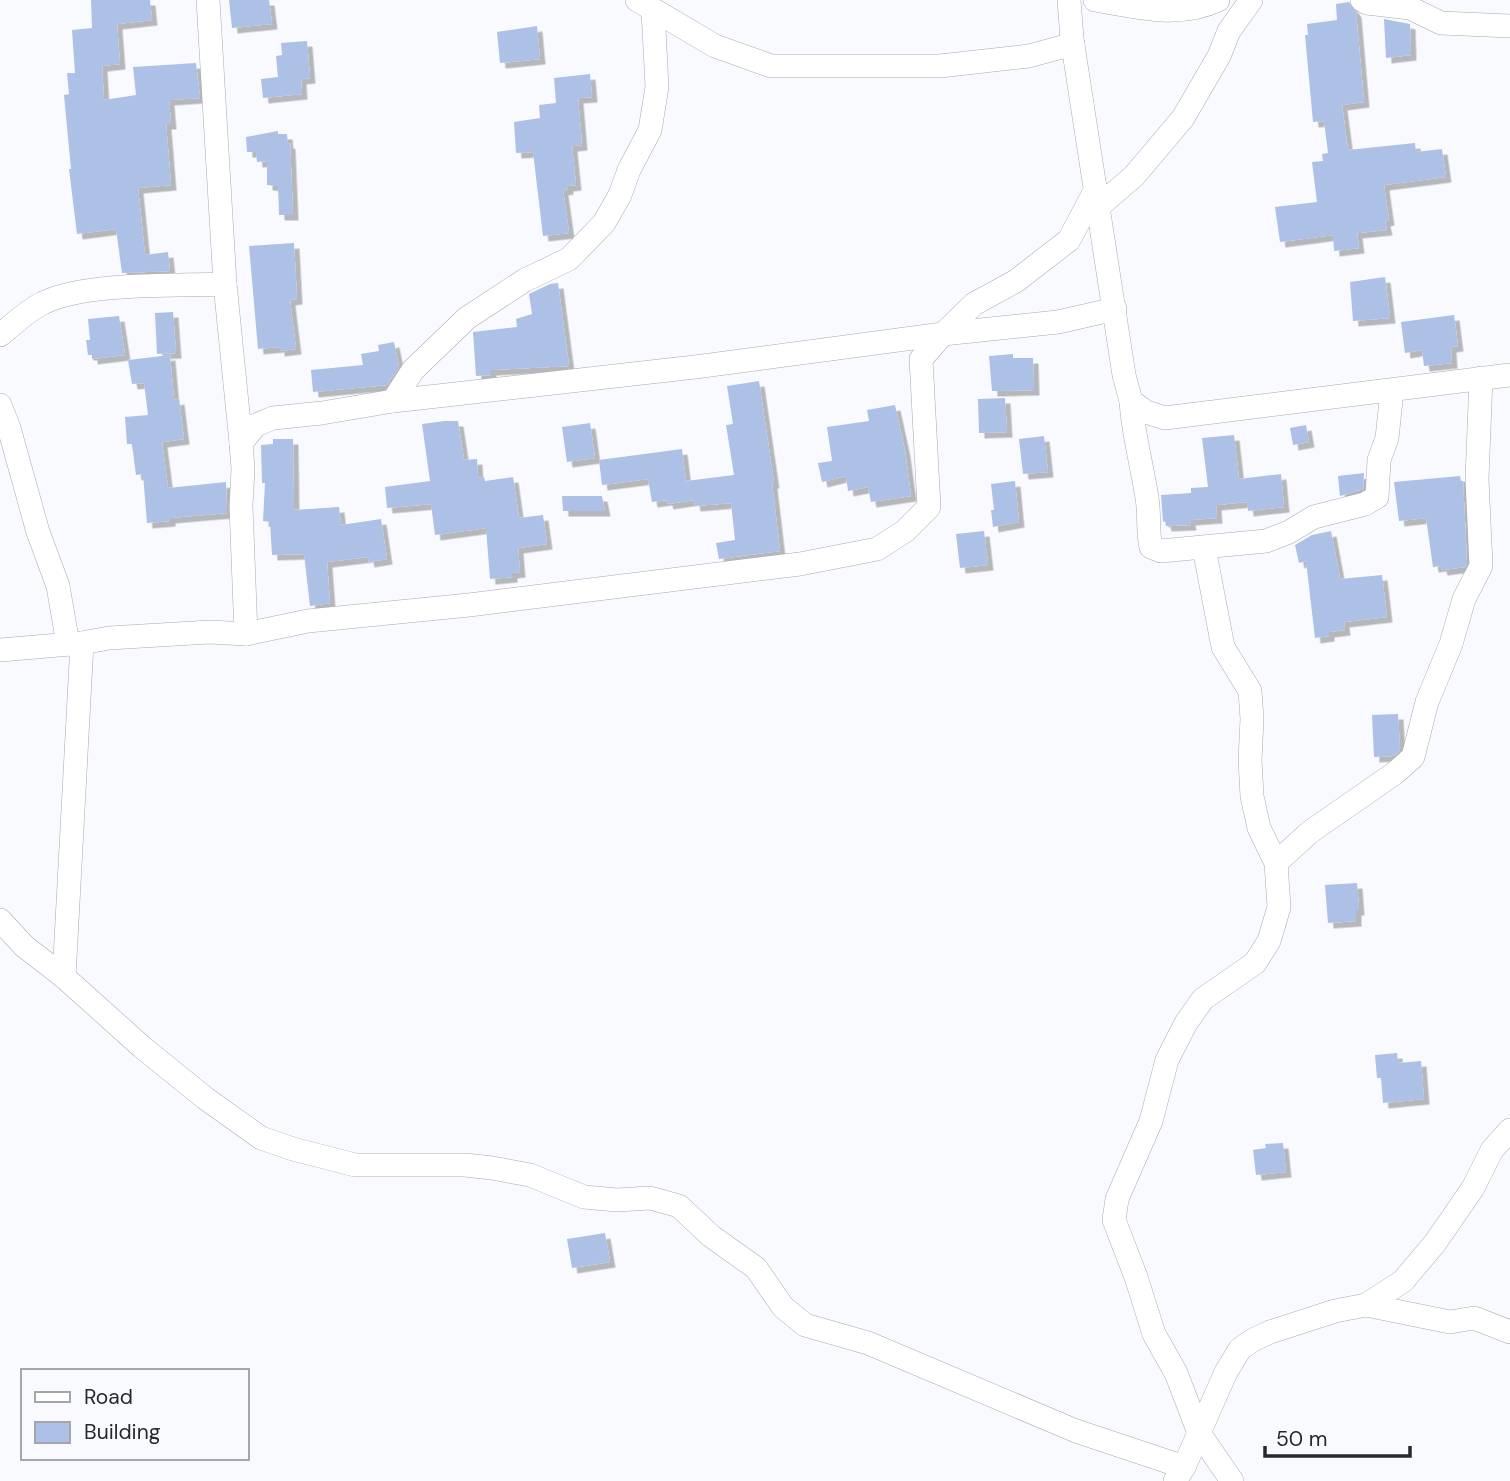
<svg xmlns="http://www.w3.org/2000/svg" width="1510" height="1481" viewBox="0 0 1510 1481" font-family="'DM Sans',sans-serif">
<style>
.building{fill:#adc0e5;filter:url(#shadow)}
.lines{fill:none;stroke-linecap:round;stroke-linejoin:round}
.minor-casing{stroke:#a7aab1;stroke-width:24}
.minor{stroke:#fff;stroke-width:23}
</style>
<defs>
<filter id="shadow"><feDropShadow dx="5.5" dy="5.5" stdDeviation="0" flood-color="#0004"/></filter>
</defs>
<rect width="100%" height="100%" fill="#f8faff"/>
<g class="building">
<path d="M 91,0 L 150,0 L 152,20 L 117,24 L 120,64 L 102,66 L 104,100 L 136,95 L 133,67 L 196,63 L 200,98 L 169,100 L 171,124 L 166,124 L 171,185 L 138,188 L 145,255 L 168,252 L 170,271 L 122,273 L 116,229 L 77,234 L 69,169 L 71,169 L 64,95 L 69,94 L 67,73 L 75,73 L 72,30 L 92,28 Z"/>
<path d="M 229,0 L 269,0 L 272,24 L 232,28 Z"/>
<path d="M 1349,2 L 1356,12 L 1364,102 L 1342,105 L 1348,150 L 1415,143 L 1416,152 L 1442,149 L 1446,177 L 1384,185 L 1389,220 L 1385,221 L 1387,230 L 1357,233 L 1359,248 L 1334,251 L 1333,235 L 1280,242 L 1275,207 L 1317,202 L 1312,162 L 1323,161 L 1322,154 L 1328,153 L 1324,121 L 1313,122 L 1305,35 L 1308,35 L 1307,24 L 1337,20 L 1336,4 Z"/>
<path d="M 1384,19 L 1410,24 L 1411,55 L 1386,58 Z"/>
<path d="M 537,26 L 540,59 L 500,63 L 497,32 Z"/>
<path d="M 307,41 L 310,78 L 301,79 L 302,94 L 263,98 L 261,79 L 278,77 L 276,56 L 282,55 L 281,43 Z"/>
<path d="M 590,74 L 592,97 L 578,98 L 582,145 L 572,146 L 576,185 L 568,186 L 568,189 L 563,190 L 569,233 L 543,236 L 533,152 L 516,153 L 514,122 L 540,118 L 539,105 L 556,103 L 554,78 Z"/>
<path d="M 278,131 L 278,134 L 287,134 L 288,144 L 290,143 L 293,215 L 279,215 L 278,186 L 267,185 L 267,161 L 257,162 L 256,152 L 247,152 L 246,137 Z"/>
<path d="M 294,243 L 297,299 L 290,300 L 296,349 L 279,351 L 279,347 L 258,349 L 249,246 Z"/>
<path d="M 1385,277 L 1390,318 L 1353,321 L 1350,282 Z"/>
<path d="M 558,283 L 569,366 L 491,370 L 491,375 L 476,376 L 473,332 L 517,327 L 516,319 L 532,314 L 529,294 L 550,284 Z"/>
<path d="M 173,312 L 176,353 L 157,354 L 155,313 Z"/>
<path d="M 1454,315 L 1458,346 L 1451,347 L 1452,363 L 1424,366 L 1422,350 L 1405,353 L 1401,322 Z"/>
<path d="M 119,316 L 125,355 L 92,359 L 92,355 L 88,355 L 86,340 L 90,340 L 88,319 Z"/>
<path d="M 394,342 L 399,367 L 387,385 L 313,392 L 311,370 L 363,365 L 361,354 L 379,351 L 378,345 Z"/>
<path d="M 1013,354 L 1013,358 L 1033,358 L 1034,390 L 992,391 L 989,356 Z"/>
<path d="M 170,355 L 174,400 L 179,399 L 184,439 L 162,442 L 168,488 L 226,482 L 227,513 L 170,518 L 170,521 L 147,523 L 143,474 L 136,475 L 132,444 L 127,444 L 125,417 L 148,415 L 144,383 L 132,384 L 128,360 Z"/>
<path d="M 759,381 L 774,483 L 772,483 L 780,551 L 719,559 L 716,543 L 735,540 L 731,503 L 695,506 L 694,500 L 668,504 L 667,500 L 652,502 L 648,479 L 602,485 L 599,460 L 682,449 L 686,481 L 734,475 L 726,425 L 733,424 L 727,386 Z"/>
<path d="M 1005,398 L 1007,432 L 979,433 L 978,399 Z"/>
<path d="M 895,405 L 905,451 L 911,496 L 871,502 L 868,487 L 848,491 L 846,476 L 822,482 L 818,463 L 832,461 L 827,427 L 869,421 L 867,410 Z"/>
<path d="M 445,421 L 458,421 L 464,460 L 477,459 L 478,478 L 484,477 L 485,481 L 513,477 L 519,518 L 543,515 L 547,544 L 518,548 L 520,572 L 512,573 L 512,577 L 490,579 L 486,528 L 435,535 L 431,504 L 387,508 L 385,487 L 430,481 L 422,424 Z"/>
<path d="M 590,423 L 595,458 L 567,462 L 562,427 Z"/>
<path d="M 1306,425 L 1309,442 L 1293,445 L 1290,428 Z"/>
<path d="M 1234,435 L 1239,479 L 1281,474 L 1284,507 L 1248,511 L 1247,502 L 1216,505 L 1217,518 L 1190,520 L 1191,525 L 1166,526 L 1165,521 L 1163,522 L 1161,495 L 1191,493 L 1191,488 L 1208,487 L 1202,438 Z"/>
<path d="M 1044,436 L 1048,472 L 1023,474 L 1019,439 Z"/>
<path d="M 273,439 L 293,439 L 294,510 L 339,507 L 341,525 L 381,519 L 387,559 L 369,562 L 368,557 L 327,562 L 330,603 L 310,606 L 304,554 L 272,555 L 270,522 L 263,521 L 265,483 L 262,483 L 261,445 L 273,444 Z"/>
<path d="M 1364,473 L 1363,489 L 1340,496 L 1338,476 Z"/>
<path d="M 1460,476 L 1461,481 L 1463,481 L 1467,563 L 1465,567 L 1442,570 L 1441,566 L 1433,567 L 1426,518 L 1399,521 L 1394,482 Z"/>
<path d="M 1015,481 L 1019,522 L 993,527 L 991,510 L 994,510 L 991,484 Z"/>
<path d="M 562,496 L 602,496 L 605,511 L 563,511 Z"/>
<path d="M 984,531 L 988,565 L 960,568 L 956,534 Z"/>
<path d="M 1331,531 L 1340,579 L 1382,575 L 1387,617 L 1344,622 L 1345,630 L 1329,632 L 1329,636 L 1315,638 L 1306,561 L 1299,563 L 1295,545 L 1312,535 Z"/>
<path d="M 1398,714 L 1400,750 L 1393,756 L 1374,757 L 1372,715 Z"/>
<path d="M 1357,883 L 1359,910 L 1356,910 L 1356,921 L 1328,923 L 1325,885 Z"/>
<path d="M 1397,1053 L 1398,1063 L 1421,1061 L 1424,1099 L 1383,1103 L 1381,1078 L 1377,1078 L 1375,1055 Z"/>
<path d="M 1283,1143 L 1286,1172 L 1256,1175 L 1253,1150 L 1266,1148 L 1265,1144 Z"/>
<path d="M 605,1233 L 610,1262 L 572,1268 L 567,1239 Z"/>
</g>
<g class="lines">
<defs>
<g id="minor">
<path d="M 208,0 L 225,284 L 241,443"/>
<path d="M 637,0 L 715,46 L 771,66 L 940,66 L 1029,56 L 1073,44"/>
<path d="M 1069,0 L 1072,39 L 1124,375 L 1131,401 L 1146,412 L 1165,418 L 1510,375"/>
<path d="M 1095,0 C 1136,7 1179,19 1218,0"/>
<path d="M 1362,0 L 1367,3 L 1410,8 L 1441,23 L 1510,26"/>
<path d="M 1098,207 L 1134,176 L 1183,118 L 1219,56 L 1229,31 L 1251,0"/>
<path d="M 0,335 C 14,324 28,310 43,303 C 85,282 176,286 225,284"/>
<path d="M 393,401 L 413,370 L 467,318 L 525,280 L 569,259 L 604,223 L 620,195 L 629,170 L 650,130 L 657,87 L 653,10"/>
<path d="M 1131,401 C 1133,434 1142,465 1147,498 C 1150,515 1147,531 1151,547 L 1161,551 L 1266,541 L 1289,532 L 1314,517 L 1365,504 L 1377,497 L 1379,460 L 1387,438 L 1392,391"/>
<path d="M 0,405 L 9,428 L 38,532 L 58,586 L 68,644"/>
<path d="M 1204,548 L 1223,647 L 1250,691 L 1252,719 L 1250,760 L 1252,796 L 1259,828 L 1276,863 L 1279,907 L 1269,941 L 1255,963 L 1203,999 L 1186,1023 L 1167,1060 L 1151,1121 L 1117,1199 L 1114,1220 L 1136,1277 L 1154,1334 L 1176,1373 L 1199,1433 L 1232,1481"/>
<path d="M 246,634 L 241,506 L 243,469 L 241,443 L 256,425 L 273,418 L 322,413 L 393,401 L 695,367 L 943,334 L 1058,322 L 1115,309"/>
<path d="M 0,650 L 82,643 L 109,638 L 210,632 L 246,634 L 308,621 L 469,605 L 800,564 L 877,549 L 905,531 L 929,507 L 921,359 L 943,334 L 974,304 L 1016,281 L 1069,240 L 1096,189"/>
<path d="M 1276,863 L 1310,832 L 1395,773 L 1413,757 L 1427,702 L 1451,644 L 1464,599 L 1481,566 L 1477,479 L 1481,378"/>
<path d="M 0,920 L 24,946 L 64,977 L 142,1047 L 205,1098 L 261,1138 L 293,1149 L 355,1165 L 465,1165 L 492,1168 L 530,1175 L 584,1197 L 617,1200 L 650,1198 L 679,1206 L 711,1236 L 756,1268 L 783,1307 L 805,1325 L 868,1343 L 1076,1431 L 1184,1467"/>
<path d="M 64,977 L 82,643"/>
<path d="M 1366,1305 L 1403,1281 L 1435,1243 L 1473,1188 L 1492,1150 L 1510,1130"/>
<path d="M 1175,1481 L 1184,1467 L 1226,1372 L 1240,1349 L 1253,1340 L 1270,1332 L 1335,1311 L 1366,1305 L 1450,1322 L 1474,1318 L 1510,1332"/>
</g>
</defs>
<use href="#minor" class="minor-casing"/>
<use href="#minor" class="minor"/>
</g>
<rect x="21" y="1369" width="228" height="91" fill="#f8faff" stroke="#a4a6aa" stroke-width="2"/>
<rect x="35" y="1392" width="35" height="10" fill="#ffffff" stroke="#a4a6aa" stroke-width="2"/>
<text x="84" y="1404" font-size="21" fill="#26282a">Road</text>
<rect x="35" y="1422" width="35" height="21" fill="#adc0e5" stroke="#a4a6aa" stroke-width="2"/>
<text x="84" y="1439" font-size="21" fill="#26282a">Building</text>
<path d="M1265 1446v10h145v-10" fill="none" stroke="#26282a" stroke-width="3.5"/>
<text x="1276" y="1446" font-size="21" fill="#26282a" stroke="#f8faff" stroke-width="5" paint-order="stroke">50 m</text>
</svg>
